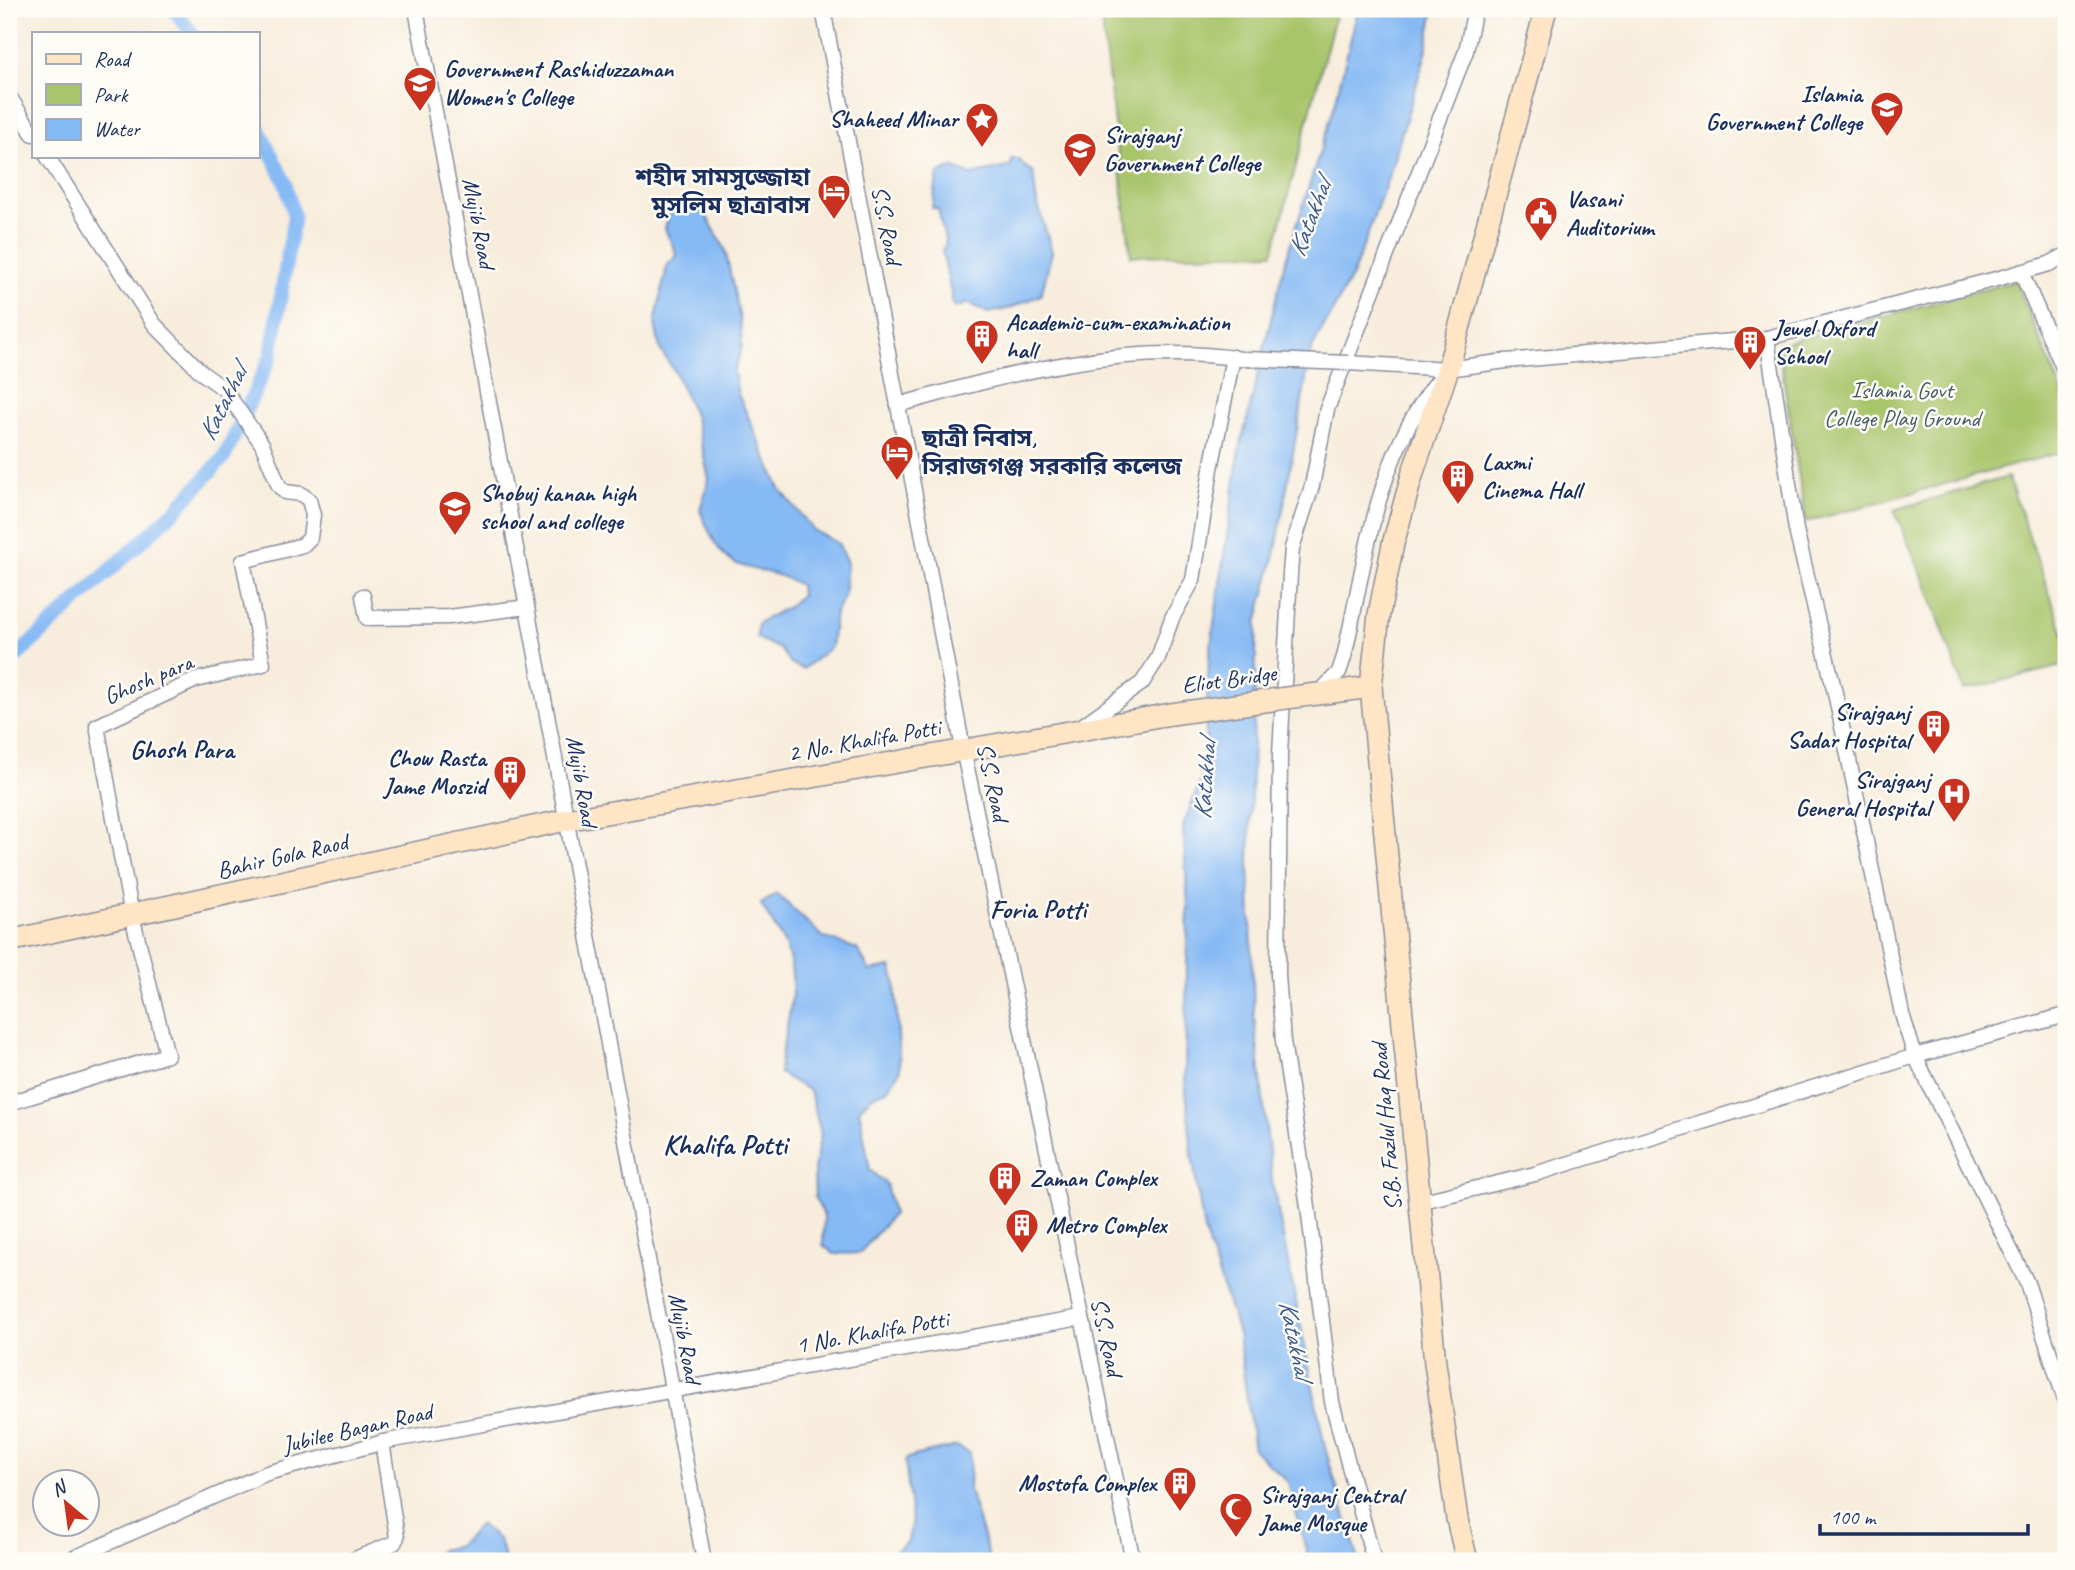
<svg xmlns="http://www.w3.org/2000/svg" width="2075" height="1570" viewBox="0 0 2075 1570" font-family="Caveat,'Noto Sans Bengali',sans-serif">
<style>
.green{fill:#a9c56b;stroke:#627a64;stroke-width:2}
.water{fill:#86baf4;stroke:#5074a9;stroke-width:2}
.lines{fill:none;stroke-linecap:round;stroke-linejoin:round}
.canal{stroke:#86baf4;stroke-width:14}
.street-casing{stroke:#8a8e9d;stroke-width:17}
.secondary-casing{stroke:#8a8e9d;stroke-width:24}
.street{stroke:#fff;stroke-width:14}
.secondary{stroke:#fee5c5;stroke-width:21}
.street-bridge-casing{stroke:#8a8e9d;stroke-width:17;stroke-linecap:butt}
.secondary-bridge-casing{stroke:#8a8e9d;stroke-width:24;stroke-linecap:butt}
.street-bridge{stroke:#fff;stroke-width:14}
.secondary-bridge{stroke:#fee5c5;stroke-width:21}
.labels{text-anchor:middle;stroke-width:5;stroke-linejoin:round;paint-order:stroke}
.poi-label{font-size:24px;font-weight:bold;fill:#1b2f5e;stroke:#fdfcf7;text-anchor:start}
.street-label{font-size:24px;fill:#1b2f5e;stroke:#fdfcf7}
.park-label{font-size:24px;fill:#465c62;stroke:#fdfcf7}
.water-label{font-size:26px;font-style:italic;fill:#3b598b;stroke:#fdfcf7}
.neighbourhood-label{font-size:26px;font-weight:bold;fill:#1b2f5e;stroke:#fdfcf7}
.quarter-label{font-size:28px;font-weight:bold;fill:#1b2f5e;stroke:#fdfcf7}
</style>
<rect width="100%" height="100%" fill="#fdfcf7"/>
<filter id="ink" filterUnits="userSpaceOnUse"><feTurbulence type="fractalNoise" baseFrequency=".0143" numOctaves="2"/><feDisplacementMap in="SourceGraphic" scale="14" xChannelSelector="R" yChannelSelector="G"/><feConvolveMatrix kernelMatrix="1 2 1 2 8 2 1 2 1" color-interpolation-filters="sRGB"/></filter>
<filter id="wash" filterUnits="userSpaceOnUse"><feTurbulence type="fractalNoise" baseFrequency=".00686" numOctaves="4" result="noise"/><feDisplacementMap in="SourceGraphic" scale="28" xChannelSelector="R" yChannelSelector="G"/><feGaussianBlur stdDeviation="1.57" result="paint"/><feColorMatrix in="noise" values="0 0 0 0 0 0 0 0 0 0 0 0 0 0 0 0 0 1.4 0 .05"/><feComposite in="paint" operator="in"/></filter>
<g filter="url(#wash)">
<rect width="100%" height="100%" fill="#f8eddc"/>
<g class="green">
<path d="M 1100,9 L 1337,9 L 1273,253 L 1131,256 Z"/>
<path d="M 2016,281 L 2066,402 L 2066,451 L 1806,522 L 1778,344 Z"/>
<path d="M 2008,477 L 2066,640 L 2066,665 L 1964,690 L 1928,589 L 1894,510 Z"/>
</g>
<g class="water">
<path d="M 1358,9 L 1434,9 L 1426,53 L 1389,175 L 1353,274 L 1311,350 L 1276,550 L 1257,623 L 1249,860 L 1254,1015 L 1272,1181 L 1325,1448 L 1359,1561 L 1309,1561 L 1288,1482 L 1254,1450 L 1238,1333 L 1204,1231 L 1192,1154 L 1185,1078 L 1188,905 L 1183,826 L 1204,772 L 1209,658 L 1239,453 L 1283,269 L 1334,107 Z"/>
<path d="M 1011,159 L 1019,159 L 1024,166 L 1033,172 L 1036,198 L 1052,252 L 1041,295 L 1008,309 L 988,313 L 968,303 L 954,308 L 942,250 L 946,244 L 938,209 L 932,208 L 938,174 L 953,167 L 971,175 L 1011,166 Z"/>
<path d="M 690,206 L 701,206 L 725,249 L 740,319 L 742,347 L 734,372 L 738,394 L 780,489 L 814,531 L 838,543 L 847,563 L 844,597 L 835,612 L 831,647 L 803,669 L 790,663 L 780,649 L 757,638 L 758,623 L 788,607 L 801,595 L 800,585 C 775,571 761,573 737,564 C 717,556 707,527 700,510 L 709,479 L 695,417 L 675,372 L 660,349 L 655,323 L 667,266 L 677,255 L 665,229 L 670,210 Z"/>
<path d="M 777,894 L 823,937 L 857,949 L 870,971 L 891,967 L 895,980 L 900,1071 L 888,1089 L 872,1096 L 859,1109 L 870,1170 L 886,1184 L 893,1214 L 860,1253 L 834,1254 L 823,1245 L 824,1216 L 815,1198 L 814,1169 L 821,1134 L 810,1091 L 779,1073 C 782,1031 802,992 787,951 C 782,935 769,919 761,904 Z"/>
<path d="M 956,1446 L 970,1453 L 969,1490 L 988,1553 L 988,1561 L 881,1561 L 908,1542 L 912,1519 L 905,1460 C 920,1451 939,1452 956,1446 Z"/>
<path d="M 480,1524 L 499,1540 L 505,1561 L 424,1561 L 436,1558 L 440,1550 L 459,1546 Z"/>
</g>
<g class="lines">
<g class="canal">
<path d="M 173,9 L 192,33"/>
<path d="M 9,663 L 178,508 L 225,456 L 271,356 L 294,216 L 285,182 L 257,125"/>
</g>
</g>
</g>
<g filter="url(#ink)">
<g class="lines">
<defs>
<g id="street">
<path d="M 416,9 L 704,1561"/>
<path d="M 823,9 L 963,749 L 1133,1561"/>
<path d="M 9,96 L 33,134"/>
<path d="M 2021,272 L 2066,374"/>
<path d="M 1767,338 L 1796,530 L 1835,693 L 1902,1014 L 1915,1056 L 2027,1283 L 2066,1403"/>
<path d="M 1348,363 L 1448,369 L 1506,361 L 1767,338 L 2000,278 L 2049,264 L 2066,255"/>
<path d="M 898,405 C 1009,374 1125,341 1241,359"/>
<path d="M 363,596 L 367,618 L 449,617 L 527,607"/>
<path d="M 1319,693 L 1339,672 L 1344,657 C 1366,561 1375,457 1440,378"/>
<path d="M 1079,728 L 1142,683 L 1158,658 L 1172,618 L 1193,580 L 1211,469 L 1233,357"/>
<path d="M 9,1103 L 167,1055 L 132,916 L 97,726 L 196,680 L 263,664 L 243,561 L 303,545 L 310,538 L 313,515 L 309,500 L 301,494 L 285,492 L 279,486 L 262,444 L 224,389 L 202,373 L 154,324 L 47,156"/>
<path d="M 1419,1202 L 1535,1174 L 1915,1056 L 2066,1015"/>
<path d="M 67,1561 L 267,1473 L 388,1441 L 1080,1318"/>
<path d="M 350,1561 L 394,1543 L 397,1537 L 382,1442"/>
<path d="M 1374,1561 L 1332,1402 L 1308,1207 L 1283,1041 L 1278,975 L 1280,754 L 1290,574 L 1292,548 L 1312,486 L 1327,409 L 1466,51 L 1475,9"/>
</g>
<g id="secondary">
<path d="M 1294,697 L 1371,687"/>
<path d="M 9,941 L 566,820 L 1171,714"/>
<path d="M 1467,1561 L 1457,1519 L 1435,1363 L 1371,687 L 1379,614 L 1393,544 L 1413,472 L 1448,369 L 1546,9"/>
</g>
</defs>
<use href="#street" class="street-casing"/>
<use href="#secondary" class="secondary-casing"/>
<use href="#street" class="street"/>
<use href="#secondary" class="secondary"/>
<defs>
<path id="street-bridge" d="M 1245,359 L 1348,363"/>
<path id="secondary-bridge" d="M 1171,714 L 1294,697"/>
</defs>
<use href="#street-bridge" class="street-bridge-casing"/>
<use href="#secondary-bridge" class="secondary-bridge-casing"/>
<use href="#street-bridge" class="street-bridge"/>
<use href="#secondary-bridge" class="secondary-bridge"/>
</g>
</g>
<defs>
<symbol id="university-pin" viewBox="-11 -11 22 30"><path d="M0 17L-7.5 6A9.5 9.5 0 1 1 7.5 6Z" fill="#c8321e" stroke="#fdfcf7"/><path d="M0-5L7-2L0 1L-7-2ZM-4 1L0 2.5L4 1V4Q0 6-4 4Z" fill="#fff"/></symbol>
<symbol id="sight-pin" viewBox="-11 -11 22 30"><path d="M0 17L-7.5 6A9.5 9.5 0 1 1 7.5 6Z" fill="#c8321e" stroke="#fdfcf7"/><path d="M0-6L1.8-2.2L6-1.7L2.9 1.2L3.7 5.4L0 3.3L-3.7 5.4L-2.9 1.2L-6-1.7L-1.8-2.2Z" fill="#fff"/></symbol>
<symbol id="hotel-pin" viewBox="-11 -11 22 30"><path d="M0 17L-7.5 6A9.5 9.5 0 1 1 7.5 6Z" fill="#c8321e" stroke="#fdfcf7"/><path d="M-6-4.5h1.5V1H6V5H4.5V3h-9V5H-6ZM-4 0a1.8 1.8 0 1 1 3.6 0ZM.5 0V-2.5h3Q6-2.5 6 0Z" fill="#fff"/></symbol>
<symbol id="civic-pin" viewBox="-11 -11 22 30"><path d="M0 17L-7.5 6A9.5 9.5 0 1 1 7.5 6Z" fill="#c8321e" stroke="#fdfcf7"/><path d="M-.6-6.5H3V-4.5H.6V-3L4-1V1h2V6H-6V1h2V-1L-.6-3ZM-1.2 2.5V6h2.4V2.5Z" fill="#fff"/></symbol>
<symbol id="building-pin" viewBox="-11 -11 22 30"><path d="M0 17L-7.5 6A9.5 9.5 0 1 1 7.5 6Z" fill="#c8321e" stroke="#fdfcf7"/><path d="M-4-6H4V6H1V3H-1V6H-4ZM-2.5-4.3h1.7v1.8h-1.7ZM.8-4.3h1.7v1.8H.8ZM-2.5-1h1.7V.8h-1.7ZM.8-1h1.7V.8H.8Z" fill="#fff"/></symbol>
<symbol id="hospital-pin" viewBox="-11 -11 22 30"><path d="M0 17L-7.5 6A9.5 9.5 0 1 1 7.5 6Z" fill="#c8321e" stroke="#fdfcf7"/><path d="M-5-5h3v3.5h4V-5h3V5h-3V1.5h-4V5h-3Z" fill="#fff"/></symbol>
<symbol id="mosque-pin" viewBox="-11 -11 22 30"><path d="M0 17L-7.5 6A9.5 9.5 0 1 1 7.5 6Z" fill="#c8321e" stroke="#fdfcf7"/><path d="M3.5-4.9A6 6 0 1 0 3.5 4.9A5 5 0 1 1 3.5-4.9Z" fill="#fff"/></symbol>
</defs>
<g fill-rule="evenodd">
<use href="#university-pin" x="401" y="64" width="38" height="52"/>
<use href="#university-pin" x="1868" y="89" width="38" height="52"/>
<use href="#sight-pin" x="963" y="100" width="38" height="52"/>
<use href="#university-pin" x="1061" y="130" width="38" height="52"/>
<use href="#hotel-pin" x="815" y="172" width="38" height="52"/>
<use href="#civic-pin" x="1522" y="194" width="38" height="52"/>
<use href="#building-pin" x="963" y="317" width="38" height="52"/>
<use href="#building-pin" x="1731" y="323" width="38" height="52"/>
<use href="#hotel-pin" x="878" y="433" width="38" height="52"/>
<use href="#building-pin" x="1439" y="457" width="38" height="52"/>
<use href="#university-pin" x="436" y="488" width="38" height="52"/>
<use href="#building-pin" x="1915" y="707" width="38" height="52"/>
<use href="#building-pin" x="491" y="753" width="38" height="52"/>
<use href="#hospital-pin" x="1935" y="775" width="38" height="52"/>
<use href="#building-pin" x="986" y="1159" width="38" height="52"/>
<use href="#building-pin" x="1003" y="1206" width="38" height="52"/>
<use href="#building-pin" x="1161" y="1464" width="38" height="52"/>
<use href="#mosque-pin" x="1217" y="1490" width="38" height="52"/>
</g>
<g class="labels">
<g class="poi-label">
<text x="444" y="77">Government Rashiduzzaman<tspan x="444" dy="28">Women's College</tspan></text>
<text x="1862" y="102" text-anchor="end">Islamia<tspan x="1862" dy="28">Government College</tspan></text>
<text x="958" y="127" text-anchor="end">Shaheed Minar</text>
<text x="1104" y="143">Sirajganj<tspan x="1104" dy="28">Government College</tspan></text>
<text x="810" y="185" text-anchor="end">শহীদ সামসুজ্জোহা<tspan x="810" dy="28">মুসলিম ছাত্রাবাস</tspan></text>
<text x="1566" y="207">Vasani<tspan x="1566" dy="28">Auditorium</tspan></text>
<text x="1006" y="330">Academic-cum-examination<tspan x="1006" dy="28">hall</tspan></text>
<text x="1774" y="336">Jewel Oxford<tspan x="1774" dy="28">School</tspan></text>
<text x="922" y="446">ছাত্রী নিবাস,<tspan x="922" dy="28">সিরাজগঞ্জ সরকারি কলেজ</tspan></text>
<text x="1482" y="470">Laxmi<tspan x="1482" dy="28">Cinema Hall</tspan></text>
<text x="480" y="501">Shobuj kanan high<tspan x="480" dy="28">school and college</tspan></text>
<text x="1910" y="720" text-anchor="end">Sirajganj<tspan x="1910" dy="28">Sadar Hospital</tspan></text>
<text x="486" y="766" text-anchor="end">Chow Rasta<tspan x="486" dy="28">Jame Moszid</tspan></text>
<text x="1930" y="788" text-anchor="end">Sirajganj<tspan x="1930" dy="28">General Hospital</tspan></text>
<text x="1030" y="1186">Zaman Complex</text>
<text x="1046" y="1233">Metro Complex</text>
<text x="1156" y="1491" text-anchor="end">Mostofa Complex</text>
<text x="1260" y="1503">Sirajganj Central<tspan x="1260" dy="28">Jame Mosque</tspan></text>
</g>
<g class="street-label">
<text transform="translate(479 223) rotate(79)" y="8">Mujib Road</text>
<text transform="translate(887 225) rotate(79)" y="8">S.S. Road</text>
<text transform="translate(148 679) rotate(-23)" y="8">Ghosh para</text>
<text transform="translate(1229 679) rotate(-8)" y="8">Eliot Bridge</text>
<text transform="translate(864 740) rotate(-10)" y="8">2 No. Khalifa Potti</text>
<text transform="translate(582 781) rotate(80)" y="8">Mujib Road</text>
<text transform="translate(993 782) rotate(78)" y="8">S.S. Road</text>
<text transform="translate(282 856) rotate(-13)" y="8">Bahir Gola Raod</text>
<text transform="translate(1386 1127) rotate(-95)" y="8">S.B. Fazlul Haq Road</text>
<text transform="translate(872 1332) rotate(-10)" y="8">1 No. Khalifa Potti</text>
<text transform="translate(1107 1337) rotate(78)" y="8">S.S. Road</text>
<text transform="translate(685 1338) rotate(79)" y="8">Mujib Road</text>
<text transform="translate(357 1428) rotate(-13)" y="8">Jubilee Bagan Road</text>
</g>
<g class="park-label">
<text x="1902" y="398">Islamia Govt<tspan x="1902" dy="28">College Play Ground</tspan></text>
</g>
<g class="water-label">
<text transform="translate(1309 218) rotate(-69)" y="9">Katakhal</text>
<text transform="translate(222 403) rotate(-64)" y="9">Katakhal</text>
<text transform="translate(1204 780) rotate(-86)" y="9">Katakhal</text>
<text transform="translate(1296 1339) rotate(78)" y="9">Katakhal</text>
</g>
<g class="neighbourhood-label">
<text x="182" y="758">Ghosh Para</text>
<text x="1038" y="918">Foria Potti</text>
</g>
<g class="quarter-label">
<text x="725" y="1154">Khalifa Potti</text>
</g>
</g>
<rect width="2075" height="1570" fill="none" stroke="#fdfcf7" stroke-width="35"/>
<rect x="32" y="32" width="228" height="126" fill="#fdfcf7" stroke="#a3aaba" stroke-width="2"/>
<rect x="46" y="54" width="35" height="10" fill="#fee5c5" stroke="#a3aaba" stroke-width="2"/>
<text x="94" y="66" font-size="21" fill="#1b2f5e">Road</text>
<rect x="46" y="84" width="35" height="21" fill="#a9c56b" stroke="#a3aaba" stroke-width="2"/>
<text x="94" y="102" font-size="21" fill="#1b2f5e">Park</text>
<rect x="46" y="119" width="35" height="21" fill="#86baf4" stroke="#a3aaba" stroke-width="2"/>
<text x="94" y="136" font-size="21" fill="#1b2f5e">Water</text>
<g transform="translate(66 1503) rotate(331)"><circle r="33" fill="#fdfcf7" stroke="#a3aaba" stroke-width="2"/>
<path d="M0-5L12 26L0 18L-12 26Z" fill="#c8321e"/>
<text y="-10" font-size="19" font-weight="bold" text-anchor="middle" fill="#1b2f5e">N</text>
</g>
<path d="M1820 1524v10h208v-10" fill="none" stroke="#1b2f5e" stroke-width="3.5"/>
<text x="1830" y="1524" font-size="21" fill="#1b2f5e" stroke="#fdfcf7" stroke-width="5" paint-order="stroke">100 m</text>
</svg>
